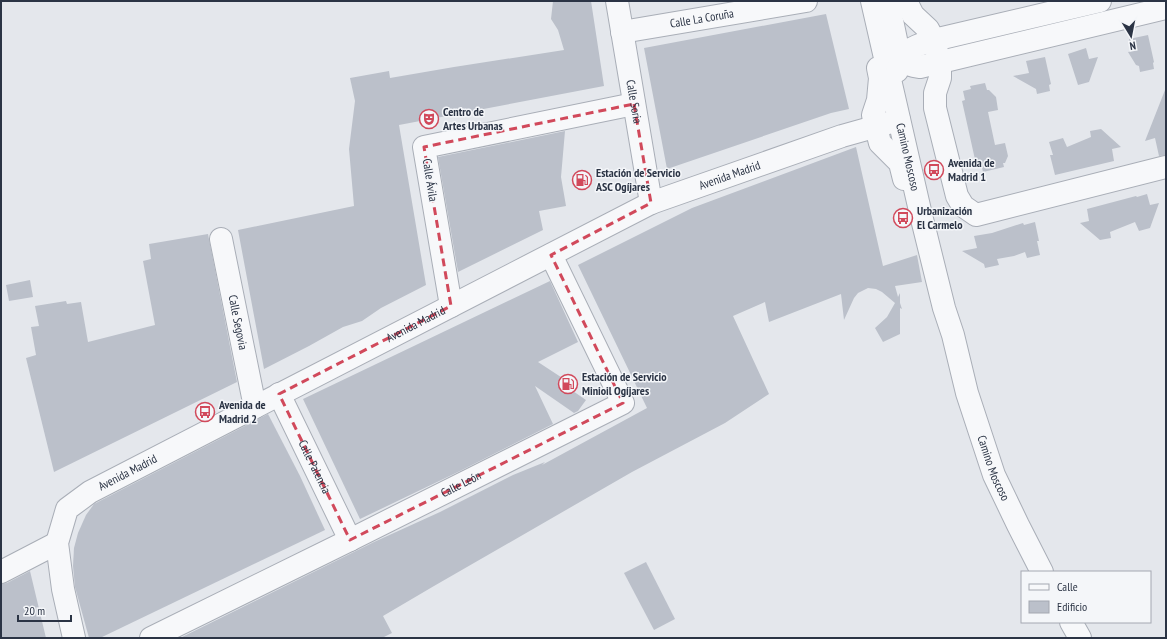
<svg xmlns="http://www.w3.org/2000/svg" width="1167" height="639" viewBox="0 0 1167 639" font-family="'PT Sans Narrow',sans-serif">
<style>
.building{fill:#bbc0ca}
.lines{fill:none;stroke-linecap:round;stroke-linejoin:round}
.minor-casing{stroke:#a9aeb7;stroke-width:24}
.minor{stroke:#f7f8fa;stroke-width:22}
.marked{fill:none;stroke:#d1495b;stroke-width:3;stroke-dasharray:8 5;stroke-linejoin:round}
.labels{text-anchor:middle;stroke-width:3;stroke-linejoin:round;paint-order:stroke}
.street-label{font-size:12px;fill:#2b3445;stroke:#f4f6f9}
.poi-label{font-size:12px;font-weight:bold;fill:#2b3445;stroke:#f4f6f9;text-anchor:start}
</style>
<rect width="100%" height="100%" fill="#e4e7ec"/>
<g class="building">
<path d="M 553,1 L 591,1 L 604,86 L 399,125 L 426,285 L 381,308 L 362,321 L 343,327 L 309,346 L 264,369 L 238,230 L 354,206 L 349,149 L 355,101 L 350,78 L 389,71 L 390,78 L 454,67 L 564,50 L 558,30 L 551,19 Z"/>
<path d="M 826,14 L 849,109 L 831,113 L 667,169 L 644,48 Z"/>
<path d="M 1148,35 L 1154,62 L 1153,63 L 1154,69 L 1140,72 L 1139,66 L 1136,65 L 1128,52 L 1132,51 L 1129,39 Z"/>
<path d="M 1086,48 L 1089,59 L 1098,57 L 1089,82 L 1078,85 L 1068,54 Z"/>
<path d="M 1045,57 L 1051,84 L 1049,85 L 1050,91 L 1037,94 L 1036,89 L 1013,76 L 1029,73 L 1026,61 Z"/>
<path d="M 985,83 L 987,90 L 989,90 L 996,97 L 998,110 L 988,112 L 995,145 L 1005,143 L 1008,156 L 1005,163 L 1003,163 L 1004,167 L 983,172 L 981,163 L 976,164 L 962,101 L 965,100 L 963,91 L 971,89 L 970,86 Z"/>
<path d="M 1165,90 L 1166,90 L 1166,155 L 1159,156 L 1155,138 L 1145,141 Z"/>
<path d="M 1101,129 L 1121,147 L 1112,149 L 1114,161 L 1055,175 L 1050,155 L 1053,155 L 1049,142 L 1063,138 L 1067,147 L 1091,137 L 1090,131 Z"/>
<path d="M 565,131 L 561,177 L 566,206 L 539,211 L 543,230 L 458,272 L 438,157 Z"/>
<path d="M 856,147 L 883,266 L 917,255 L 922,282 L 895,286 L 898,297 L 900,293 L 900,303 L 902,309 L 900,308 L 900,334 L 883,342 L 875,328 L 887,317 L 895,303 L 882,292 L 876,289 L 868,288 L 858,293 L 854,298 L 844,320 L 841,294 L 769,322 L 765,302 L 733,316 L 769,394 L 725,423 L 632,472 L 434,586 L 383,616 L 392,633 L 382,638 L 180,638 L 374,542 L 440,512 L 513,475 L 545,462 L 542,465 L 647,408 L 578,265 L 692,208 Z"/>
<path d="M 1147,194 L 1150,205 L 1159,203 L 1150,228 L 1139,231 L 1135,222 L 1110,232 L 1111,238 L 1100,240 L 1080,223 L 1089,221 L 1087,209 L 1136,196 L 1137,197 Z"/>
<path d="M 1035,222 L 1039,241 L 1037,241 L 1040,255 L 1027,258 L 1025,252 L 1014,256 L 997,259 L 999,265 L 985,268 L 984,264 L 962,251 L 977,248 L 974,236 L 992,233 L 1023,223 L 1024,225 Z"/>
<path d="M 208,234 L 237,382 L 54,472 L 26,358 L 36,355 L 31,327 L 39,326 L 35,306 L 66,301 L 67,304 L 81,302 L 88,342 L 155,325 L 143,261 L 151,259 L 149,244 Z"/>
<path d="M 30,280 L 33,297 L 9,301 L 6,285 Z"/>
<path d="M 550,281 L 578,342 L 538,362 L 570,383 L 567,387 L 586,400 L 578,411 L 574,413 L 535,386 L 553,424 L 460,471 L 360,519 L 303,399 Z"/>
<path d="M 268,414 L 300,476 L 325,530 L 100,638 L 89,638 L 75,587 L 73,566 L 74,548 L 78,533 L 86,515 L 94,504 Z"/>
<path d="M 646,562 L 675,619 L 654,630 L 624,573 Z"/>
<path d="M 30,571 L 46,638 L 1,638 L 1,584 L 7,583 Z"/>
</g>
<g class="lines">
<defs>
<g id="minor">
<path id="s1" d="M 617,1 L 651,203"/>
<path id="s2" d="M 872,1 L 921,215 L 944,308 L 953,335 L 967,393 L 994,475 L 1018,525 L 1042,572"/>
<path d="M 888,1 L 899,54"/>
<path d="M 906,1 L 913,15 L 928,29 L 934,40 L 940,64 L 940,78 L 935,93 L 935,108 L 957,196 L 963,206 L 976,215 L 1166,167"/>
<path id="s3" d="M 622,32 L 806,1"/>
<path d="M 890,46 C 898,59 903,65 920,67 L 1166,8"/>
<path d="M 878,68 L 880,78 L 878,100 L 873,115 L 880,143 L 900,163 L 904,179"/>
<path d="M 897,71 C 905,48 912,47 934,40 L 1100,1"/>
<path id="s4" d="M 221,239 L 255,407"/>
<path d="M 451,306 L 424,147 L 634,104"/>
<path id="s5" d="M 279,394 L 350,540"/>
<path d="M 1,572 L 57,543"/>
<path d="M 1071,622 L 1080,638"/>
<path id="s6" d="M 74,638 L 63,589 L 57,543 L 67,509 L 90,492 L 651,203 L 842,136 L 899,120"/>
<path id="s7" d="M 151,638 L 350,540 L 623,403 L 551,255"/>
</g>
</defs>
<use href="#minor" class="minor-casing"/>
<use href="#minor" class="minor"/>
</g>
<path class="marked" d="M 634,104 L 651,203 L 551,255 L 623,403 L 350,540 L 279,394 L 451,306 L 424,147 Z"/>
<defs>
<symbol id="theatre-ring" viewBox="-11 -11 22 22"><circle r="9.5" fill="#f4f6f9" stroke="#d1495b" stroke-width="1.5"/><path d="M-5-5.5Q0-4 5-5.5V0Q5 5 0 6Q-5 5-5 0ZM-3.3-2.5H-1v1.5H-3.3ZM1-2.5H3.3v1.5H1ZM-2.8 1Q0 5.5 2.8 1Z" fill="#d1495b"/></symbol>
<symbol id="bus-ring" viewBox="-11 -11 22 22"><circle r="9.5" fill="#f4f6f9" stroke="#d1495b" stroke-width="1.5"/><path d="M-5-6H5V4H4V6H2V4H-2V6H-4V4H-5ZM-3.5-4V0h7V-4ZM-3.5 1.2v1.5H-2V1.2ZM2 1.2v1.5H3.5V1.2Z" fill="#d1495b"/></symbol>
<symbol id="fuel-ring" viewBox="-11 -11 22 22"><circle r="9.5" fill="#f4f6f9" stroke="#d1495b" stroke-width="1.5"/><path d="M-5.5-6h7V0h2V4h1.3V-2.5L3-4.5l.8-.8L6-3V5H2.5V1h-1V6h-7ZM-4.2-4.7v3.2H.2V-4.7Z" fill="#d1495b"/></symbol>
</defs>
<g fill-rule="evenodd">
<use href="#theatre-ring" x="418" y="108" width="22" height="22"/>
<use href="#bus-ring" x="923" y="159" width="22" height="22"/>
<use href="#fuel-ring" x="571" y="169" width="22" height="22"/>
<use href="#bus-ring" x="892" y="207" width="22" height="22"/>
<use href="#fuel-ring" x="557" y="373" width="22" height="22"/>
<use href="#bus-ring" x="194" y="401" width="22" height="22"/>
</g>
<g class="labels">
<g class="street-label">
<text dy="4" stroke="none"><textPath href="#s3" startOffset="81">Calle La Coruña</textPath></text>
<text dy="4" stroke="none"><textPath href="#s1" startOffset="102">Calle Soria</textPath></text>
<text dy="4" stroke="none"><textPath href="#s2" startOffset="160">Camino Moscoso</textPath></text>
<text dy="4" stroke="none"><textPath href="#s6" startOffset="875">Avenida Madrid</textPath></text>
<text transform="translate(430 180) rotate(81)" y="4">Calle Ávila</text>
<text dy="4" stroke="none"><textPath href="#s4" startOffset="85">Calle Segovia</textPath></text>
<text dy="4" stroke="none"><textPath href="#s6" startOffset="527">Avenida Madrid</textPath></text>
<text dy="4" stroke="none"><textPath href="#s5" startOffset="81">Calle Palencia</textPath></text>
<text dy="4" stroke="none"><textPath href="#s2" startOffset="483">Camino Moscoso</textPath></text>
<text dy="4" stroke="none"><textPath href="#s6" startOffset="203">Avenida Madrid</textPath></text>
<text dy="4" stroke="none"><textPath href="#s7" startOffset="346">Calle León</textPath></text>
</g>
<g class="poi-label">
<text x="443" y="116">Centro de<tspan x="443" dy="14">Artes Urbanas</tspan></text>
<text x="948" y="167">Avenida de<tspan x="948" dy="14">Madrid 1</tspan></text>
<text x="596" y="177">Estación de Servicio<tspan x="596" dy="14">ASC Ogíjares</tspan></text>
<text x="917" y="215">Urbanización<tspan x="917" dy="14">El Carmelo</tspan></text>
<text x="582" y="381">Estación de Servicio<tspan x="582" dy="14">Minioil Ogíjares</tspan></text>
<text x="219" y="409">Avenida de<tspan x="219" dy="14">Madrid 2</tspan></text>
</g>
</g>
<rect width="1167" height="639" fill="none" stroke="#2b3445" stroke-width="4"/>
<rect x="1021" y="571" width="130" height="52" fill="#f4f6f9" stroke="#a4a8b1"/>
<rect x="1029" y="584" width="20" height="6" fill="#f7f8fa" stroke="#a4a8b1"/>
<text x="1057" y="591" font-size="12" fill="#2b3445">Calle</text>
<rect x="1029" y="601" width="20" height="12" fill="#bbc0ca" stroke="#a4a8b1"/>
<text x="1057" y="611" font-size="12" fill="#2b3445">Edificio</text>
<g transform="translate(1131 36) rotate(170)" stroke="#f4f6f9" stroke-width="3" paint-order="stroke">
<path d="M0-3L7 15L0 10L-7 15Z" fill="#2b3445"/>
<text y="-6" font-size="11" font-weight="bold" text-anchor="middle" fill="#2b3445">N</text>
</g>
<path d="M18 615v6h53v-6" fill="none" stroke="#2b3445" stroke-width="2"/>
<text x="24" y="615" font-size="12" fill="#2b3445" stroke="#f4f6f9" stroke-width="3" paint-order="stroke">20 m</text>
</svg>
